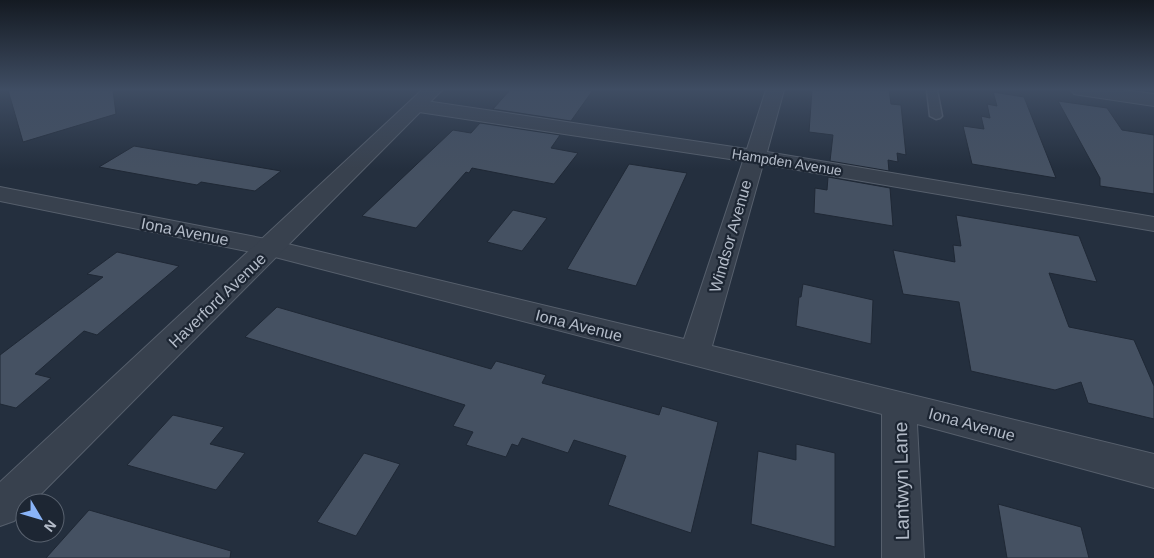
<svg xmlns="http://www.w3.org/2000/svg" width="1154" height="558" viewBox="0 0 1154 558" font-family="Arial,sans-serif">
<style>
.building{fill:#455162;stroke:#1f2835}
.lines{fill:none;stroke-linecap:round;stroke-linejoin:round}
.service-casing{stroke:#565f6c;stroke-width:3}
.minor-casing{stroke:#565f6c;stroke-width:2}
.tertiary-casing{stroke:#565f6c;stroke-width:2}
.service{fill:#38414e;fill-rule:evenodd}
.minor{fill:#38414e;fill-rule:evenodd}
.tertiary{fill:#38414e;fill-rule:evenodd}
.labels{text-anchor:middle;stroke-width:4.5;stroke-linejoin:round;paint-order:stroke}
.far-street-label{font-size:14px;fill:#b4bcc9;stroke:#1d2633}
.street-label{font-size:16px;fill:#b4bcc9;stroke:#1d2633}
.near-street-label{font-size:19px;fill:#b4bcc9;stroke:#1d2633}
</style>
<rect width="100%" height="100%" fill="#242f3e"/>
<g class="building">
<path d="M 8,90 L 113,90 L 116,114 L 23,142 Z"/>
<path d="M 510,90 L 593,90 L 571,121 L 493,109 Z"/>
<path d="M 812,90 L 889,90 L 891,104 L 901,105 L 906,155 L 897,153 L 898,162 L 888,160 L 889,171 L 830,161 L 833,135 L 809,132 Z"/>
<path d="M 993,92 L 1024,97 L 1056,178 L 972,164 L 963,126 L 984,129 L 981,116 L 990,118 L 987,104 L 997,106 Z"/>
<path d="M 1058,101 L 1107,108 L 1122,130 L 1154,135 L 1154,194 L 1100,186 L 1100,178 Z"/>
<path d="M 480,123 L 560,135 L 551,148 L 578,153 L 554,184 L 472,168 L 469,173 L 466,172 L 416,228 L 362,216 L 453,130 L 471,133 Z"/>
<path d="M 134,146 L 228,162 L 281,171 L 255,191 L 201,182 L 197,185 L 99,167 Z"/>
<path d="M 629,164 L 687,173 L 636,286 L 567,269 Z"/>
<path d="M 828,177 L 890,188 L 893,226 L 814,213 L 815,188 L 827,190 Z"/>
<path d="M 513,210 L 547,218 L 522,251 L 487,242 Z"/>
<path d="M 956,215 L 1079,236 L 1097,282 L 1049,273 L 1069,327 L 1134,340 L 1154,386 L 1154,419 L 1088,403 L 1081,382 L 1055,390 L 971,371 L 959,302 L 903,294 L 893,250 L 955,262 L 953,245 L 961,246 Z"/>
<path d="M 117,252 L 179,266 L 97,335 L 84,331 L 35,374 L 51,378 L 16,408 L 0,404 L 0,355 L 103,277 L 87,274 Z"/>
<path d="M 803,284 L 873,300 L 871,344 L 796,326 L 799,297 L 801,297 Z"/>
<path d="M 277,307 L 491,369 L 496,361 L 546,375 L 542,383 L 659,415 L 662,406 L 718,422 L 691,533 L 608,505 L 626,456 L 574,440 L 568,453 L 522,438 L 518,446 L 512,444 L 506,457 L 466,445 L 473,432 L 453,426 L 465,405 L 245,337 Z"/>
<path d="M 173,415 L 224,427 L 210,444 L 245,453 L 216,490 L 127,465 Z"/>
<path d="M 796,444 L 835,453 L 835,547 L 751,524 L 758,451 L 796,460 Z"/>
<path d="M 364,453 L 400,464 L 356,536 L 317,522 Z"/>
<path d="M 998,504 L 1081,527 L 1089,558 L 1007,558 Z"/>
<path d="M 89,510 L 231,551 L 230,558 L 46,558 Z"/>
</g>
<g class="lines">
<defs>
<path id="service" d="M 927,90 L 937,90 L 942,116 L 940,118 L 936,119 L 930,116 Z"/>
<g id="minor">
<path d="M 766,90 L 784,90 L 767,152 L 1154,217 L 1154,231 L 763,164 L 712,346 L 1154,454 L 1154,488 L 917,424 L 924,558 L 882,558 L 882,414 L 271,256 L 0,201 L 0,187 L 271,240 L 684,339 L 743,161 L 419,112 L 412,110 L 410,106 L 412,102 L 419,100 L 747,149 Z"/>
<path d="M 1071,90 L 1123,90 L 1154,94 L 1154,106 L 1080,95 L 1074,94 Z"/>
</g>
<path id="tertiary" d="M 422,90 L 442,90 L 32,503 L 25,503 L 25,510 L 14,521 L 0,526 L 0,482 Z"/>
</defs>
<use href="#service" class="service-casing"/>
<use href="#minor" class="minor-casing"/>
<use href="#tertiary" class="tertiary-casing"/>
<use href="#service" class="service"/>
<use href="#minor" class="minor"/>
<use href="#tertiary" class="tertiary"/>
</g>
<linearGradient id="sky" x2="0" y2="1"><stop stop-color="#141a22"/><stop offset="0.53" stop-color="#3f4d63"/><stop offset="1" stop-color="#3f4d63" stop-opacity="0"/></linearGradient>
<rect width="1154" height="169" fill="url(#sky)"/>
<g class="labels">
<g class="far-street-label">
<text transform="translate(787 162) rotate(9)" y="5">Hampden Avenue</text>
</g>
<g class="street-label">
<text transform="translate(185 231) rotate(11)" y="6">Iona Avenue</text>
<text transform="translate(730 236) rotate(-74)" y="6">Windsor Avenue</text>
<text transform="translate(217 300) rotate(-44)" y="6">Haverford Avenue</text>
<text transform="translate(579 325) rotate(14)" y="6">Iona Avenue</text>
<text transform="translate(972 424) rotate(15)" y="6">Iona Avenue</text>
</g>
<g class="near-street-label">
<text transform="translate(901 481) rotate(-91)" y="7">Lantwyn Lane</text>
</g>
</g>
<g transform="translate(40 518) rotate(128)"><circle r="24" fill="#1d2633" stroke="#59626f"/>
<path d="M0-4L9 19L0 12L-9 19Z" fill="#8ab4f8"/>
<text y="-8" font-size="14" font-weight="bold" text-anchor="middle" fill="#b4bcc9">N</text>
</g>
</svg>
